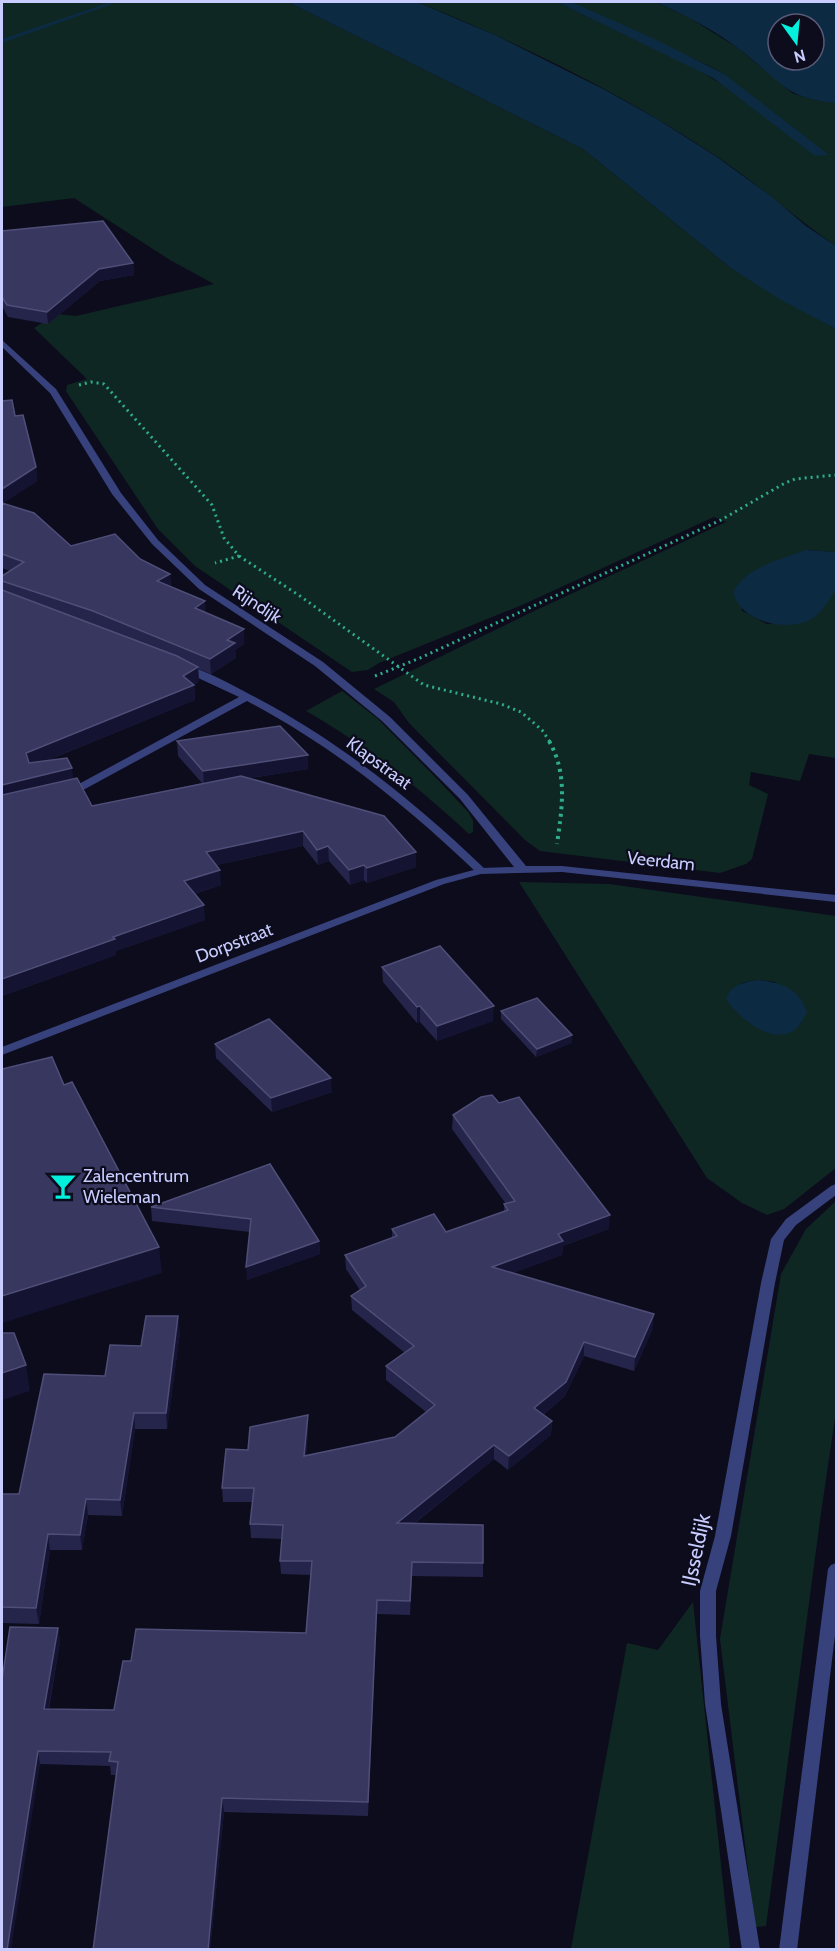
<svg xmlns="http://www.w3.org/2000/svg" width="838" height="1951" viewBox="0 0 838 1951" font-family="Cabin,sans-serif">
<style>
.green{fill:#0f2722;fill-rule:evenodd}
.water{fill:#0c2a41;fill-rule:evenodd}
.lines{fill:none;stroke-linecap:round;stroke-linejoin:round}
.stream{fill:#0c2a41;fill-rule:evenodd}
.path-far1{stroke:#2ead8e;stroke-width:3;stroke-dasharray:2 4;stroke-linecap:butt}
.path{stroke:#2ead8e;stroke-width:4;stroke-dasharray:3 4.5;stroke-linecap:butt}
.minor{fill:#37417c;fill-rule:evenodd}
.tertiary{fill:#37417c;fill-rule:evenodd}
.wall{fill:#25254b}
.shaded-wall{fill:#141331}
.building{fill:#37375f;stroke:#4e4e78;stroke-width:1.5}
.labels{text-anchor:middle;stroke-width:4.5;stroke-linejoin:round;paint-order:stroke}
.street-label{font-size:18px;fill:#c8ccfe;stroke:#0c0c1d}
.poi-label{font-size:18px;fill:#c8ccfe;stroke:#0c0c1d;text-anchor:start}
.near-street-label{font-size:21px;fill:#c8ccfe;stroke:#0c0c1d}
</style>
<rect width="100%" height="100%" fill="#0c0c1d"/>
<g class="green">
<path d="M 2,2 L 288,2 L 583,149 L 732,269 L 836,329 L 836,552 L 805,550 L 741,610 L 767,624 L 802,621 L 815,616 L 836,589 L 836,758 L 809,754 L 800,781 L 751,772 L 749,785 L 768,794 L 752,859 L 746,864 L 720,873 L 540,851 L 525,840 L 409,723 L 394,702 L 374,689 L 532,612 L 726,522 L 714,517 L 522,605 L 379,663 L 368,670 L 352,672 L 195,566 L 158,529 L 66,391 L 67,385 L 87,379 L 34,328 L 57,314 L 76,316 L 214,284 L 170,260 L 74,198 L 2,207 Z"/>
<path d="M 417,2 L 557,2 L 699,70 L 724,86 L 724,74 L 707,65 L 572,2 L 655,2 L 688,17 L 738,48 L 792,93 L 814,100 L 836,103 L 836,246 C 795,218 758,184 716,156 C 623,94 520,43 417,2 Z"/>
<path d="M 342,691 L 378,719 L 439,781 L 469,813 L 473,821 L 473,832 L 469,834 C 416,785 368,747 306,711 Z"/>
<path d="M 519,882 L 609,884 L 836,916 L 836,1168 L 784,1209 L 767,1215 L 742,1203 L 707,1178 ZM 757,980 L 775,982 L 801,1024 L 787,1033 L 741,983 Z"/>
<path d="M 836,1201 L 836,1411 L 821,1513 L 766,1926 L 755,1927 L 720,1639 L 781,1274 L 806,1229 Z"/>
<path d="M 693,1602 L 730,1949 L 571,1949 L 627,1643 L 658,1650 Z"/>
</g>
<g class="water">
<path d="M 288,2 L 417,2 L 497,36 L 607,91 L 657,119 L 717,157 L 772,197 L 806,226 L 836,246 L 836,329 L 781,300 L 732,269 L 583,149 Z"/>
<path d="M 557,2 L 572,2 L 659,41 L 724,74 L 829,155 L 815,156 L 713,78 Z"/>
<path d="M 655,2 L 836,2 L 836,103 C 783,99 778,78 739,49 C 714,30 684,14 655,2 ZM 778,24 L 814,24 L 814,60 L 778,60 Z"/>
<path d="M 805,550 L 836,552 C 837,559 838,584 836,589 C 832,596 823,610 816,616 C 794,634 740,624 733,592 C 746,567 780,560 805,550 Z"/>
<path d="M 757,980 C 779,982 800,988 807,1012 C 803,1019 800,1027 793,1031 C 770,1045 738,1017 726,999 C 732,984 742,983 757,980 Z"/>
</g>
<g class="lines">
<path class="stream" d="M 110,2 L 118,2 L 2,43 L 2,39 Z"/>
<g class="path-far1">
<path d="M 79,385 L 91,382 L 104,384 L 212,505 L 224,538 L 239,556 L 215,563"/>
<path d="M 239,556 L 300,596 L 424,685 L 501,704 L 521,712 L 542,730 L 550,742"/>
<path d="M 375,676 L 420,658 L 721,520 L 785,483 L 795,479 L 836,475"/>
</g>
<path class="path" d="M 549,741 C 568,774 562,808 557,844"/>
<g class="minor">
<path d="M 185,665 C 208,671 230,684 251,695 C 338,740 414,801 485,869 L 487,871 L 485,873 L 477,873 C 408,807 333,746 247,701 L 85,789 L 67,794 L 63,793 L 62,791 L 63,789 L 77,785 L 239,697 L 181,670 L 180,668 Z"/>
<path d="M 836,1184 L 836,1195 L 796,1225 L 784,1240 L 775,1283 L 731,1536 L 716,1591 L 716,1636 L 721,1704 L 760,1950 L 742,1950 L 705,1704 L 700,1636 L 700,1591 L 715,1536 L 761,1283 L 771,1239 L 786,1219 L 831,1186 Z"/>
</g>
<g class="tertiary">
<path d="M 2,340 L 56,389 L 121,493 L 158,540 L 205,585 L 323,662 L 390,717 L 468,795 L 526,866 L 562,866 L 836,895 L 836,902 L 562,872 L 481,874 L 444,884 L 2,1055 L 2,1047 L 436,880 L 481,868 L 514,867 L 460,799 L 382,721 L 315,666 L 199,589 L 152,544 L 112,494 L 50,393 L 2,347 Z"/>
<path d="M 836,1563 L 836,1627 L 797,1950 L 779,1950 L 828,1569 L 831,1565 Z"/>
</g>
</g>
<g class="wall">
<path d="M 2,231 L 133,263 L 134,275 L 100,281 L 48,324 L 8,317 L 2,306 Z"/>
<path d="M 2,401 L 15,416 L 36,467 L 37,481 L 3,503 L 71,546 L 140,559 L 170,574 L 171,587 L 205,601 L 205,613 L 244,629 L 244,644 L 235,650 L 236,658 L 211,674 L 198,669 L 199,681 L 194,685 L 195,700 L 46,761 L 73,779 L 92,806 L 202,783 L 178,756 L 177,741 L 308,755 L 308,769 L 250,778 L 416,852 L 416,867 L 367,883 L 364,880 L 350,885 L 329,861 L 318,865 L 303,846 L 217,865 L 221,885 L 195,894 L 205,920 L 116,951 L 116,955 L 2,996 L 2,576 L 10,571 L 2,568 Z"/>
<path d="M 382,967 L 493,1021 L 437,1041 L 420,1022 L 417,1023 L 383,982 Z"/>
<path d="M 501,1011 L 572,1043 L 536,1057 L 501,1019 Z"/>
<path d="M 215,1044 L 332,1092 L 272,1112 L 216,1058 Z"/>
<path d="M 499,1103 L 609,1229 L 563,1246 L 562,1255 L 513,1273 L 653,1328 L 634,1371 L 584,1356 L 565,1396 L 543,1415 L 552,1421 L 551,1435 L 508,1470 L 494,1459 L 414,1524 L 483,1525 L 483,1577 L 412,1576 L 410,1615 L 377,1614 L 368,1816 L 224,1812 L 210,1950 L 93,1950 L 116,1775 L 111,1775 L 110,1766 L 40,1764 L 2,1950 L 58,1628 L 60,1642 L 49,1709 L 114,1710 L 131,1661 L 306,1633 L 311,1575 L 281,1574 L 280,1561 L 282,1539 L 251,1538 L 250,1524 L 252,1502 L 223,1502 L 222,1488 L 248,1450 L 308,1415 L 308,1429 L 306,1456 L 395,1437 L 426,1412 L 386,1380 L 386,1366 L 405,1353 L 352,1310 L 351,1296 L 360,1290 L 346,1269 L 345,1255 L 392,1238 L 392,1229 L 446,1232 L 504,1211 L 504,1204 L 506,1204 L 452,1129 L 453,1115 Z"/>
<path d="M 270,1164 L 319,1241 L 320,1254 L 247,1280 L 250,1232 L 152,1221 L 151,1207 Z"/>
<path d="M 180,1332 L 167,1429 L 135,1429 L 122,1516 L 88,1515 L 82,1550 L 50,1550 L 39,1624 L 2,1623 L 2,1494 L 19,1494 L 105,1376 L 141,1346 Z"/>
</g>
<g class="shaded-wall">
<path d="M 133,263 L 134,275 L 100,281 L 48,324 L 47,312 L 99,269 Z"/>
<path d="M 36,467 L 37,481 L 2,504 L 2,489 Z"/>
<path d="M 170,574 L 171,588 L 157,581 Z"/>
<path d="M 205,601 L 206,616 L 195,608 Z"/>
<path d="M 244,629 L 244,644 L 235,650 L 236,658 L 211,674 L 210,659 L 227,640 Z"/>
<path d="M 198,667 L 199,681 L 192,686 L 194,685 L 195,700 L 28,768 L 26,753 L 183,676 Z"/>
<path d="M 308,755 L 308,769 L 204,785 L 203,771 Z"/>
<path d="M 72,768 L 74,783 L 2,801 L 2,785 Z"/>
<path d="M 303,831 L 303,846 L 207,867 L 206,852 Z"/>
<path d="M 328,846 L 329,861 L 318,865 L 317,850 Z"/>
<path d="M 416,852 L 416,867 L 367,883 L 367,868 Z"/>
<path d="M 364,865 L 364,880 L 350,885 L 349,870 Z"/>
<path d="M 220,870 L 221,885 L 185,897 L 184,881 Z"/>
<path d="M 204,905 L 205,920 L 116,951 L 116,955 L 2,996 L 2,979 L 113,937 Z"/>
<path d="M 420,1006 L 420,1022 L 417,1023 L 417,1007 Z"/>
<path d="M 494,1006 L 493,1021 L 437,1041 L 437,1026 Z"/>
<path d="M 572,1035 L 572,1043 L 536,1057 L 537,1049 Z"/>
<path d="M 331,1078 L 332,1092 L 272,1112 L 271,1098 Z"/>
<path d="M 610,1215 L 609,1229 L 563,1246 L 562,1255 L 492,1281 L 492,1267 L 558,1234 Z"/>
<path d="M 319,1241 L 320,1254 L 247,1280 L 246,1267 Z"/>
<path d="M 159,1247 L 162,1273 L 2,1323 L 2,1296 Z"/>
<path d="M 654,1314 L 653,1328 L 634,1371 L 635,1357 Z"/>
<path d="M 178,1316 L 180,1332 L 167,1429 L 166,1413 Z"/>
<path d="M 584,1342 L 584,1356 L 565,1396 L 534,1422 L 534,1408 Z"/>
<path d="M 26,1365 L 30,1391 L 2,1400 L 2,1373 Z"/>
<path d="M 134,1413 L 135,1429 L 122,1516 L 120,1500 Z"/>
<path d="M 308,1415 L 308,1429 L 304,1470 L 304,1456 Z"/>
<path d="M 552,1421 L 551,1435 L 508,1470 L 509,1456 Z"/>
<path d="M 494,1445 L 494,1459 L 397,1537 L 397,1523 Z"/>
<path d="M 86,1499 L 88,1515 L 82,1550 L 80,1535 Z"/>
<path d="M 48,1534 L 50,1550 L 39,1624 L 36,1608 Z"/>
<path d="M 377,1600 L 377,1614 L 368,1816 L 368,1802 Z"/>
<path d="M 58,1628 L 60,1642 L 46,1723 L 44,1709 Z"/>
<path d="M 38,1751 L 40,1764 L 11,1950 L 7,1950 Z"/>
<path d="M 222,1798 L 224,1812 L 210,1950 L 208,1950 Z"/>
</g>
<g class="building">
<path d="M 103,221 L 133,263 L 99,269 L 47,312 L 7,305 L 2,297 L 2,231 Z"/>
<path d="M 12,400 L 15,416 L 23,415 L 36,467 L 2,489 L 2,401 Z"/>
<path d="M 2,503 L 34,513 L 71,546 L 115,534 L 140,559 L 170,574 L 157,581 L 205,601 L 195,608 L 244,629 L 227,640 L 235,643 L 210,659 L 93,611 L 2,581 L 2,576 L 24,562 L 2,554 Z"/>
<path d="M 2,590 L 177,656 L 198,667 L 183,676 L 194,685 L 26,753 L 29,763 L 67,758 L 72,768 L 2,785 Z"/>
<path d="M 280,726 L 308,755 L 203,771 L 177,741 Z"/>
<path d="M 241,776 L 384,816 L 416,852 L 367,868 L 364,865 L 349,870 L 328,846 L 317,850 L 303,831 L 206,852 L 220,870 L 184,881 L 204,905 L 113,937 L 115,939 L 2,979 L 2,795 L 77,778 L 92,806 Z"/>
<path d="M 440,946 L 494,1006 L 437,1026 L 420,1006 L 417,1007 L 382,967 Z"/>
<path d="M 537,998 L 572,1035 L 537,1049 L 501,1011 Z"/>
<path d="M 269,1019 L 331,1078 L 271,1098 L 215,1044 Z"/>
<path d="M 52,1057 L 64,1085 L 72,1082 L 159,1247 L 2,1296 L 2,1069 Z"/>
<path d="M 492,1095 L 499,1103 L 519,1097 L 610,1215 L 558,1234 L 563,1241 L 492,1267 L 654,1314 L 635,1357 L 584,1342 L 566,1382 L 534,1408 L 552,1421 L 509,1456 L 494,1445 L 397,1523 L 483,1525 L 483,1563 L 412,1562 L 410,1601 L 377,1600 L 368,1802 L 222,1798 L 208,1950 L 93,1950 L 118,1762 L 109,1761 L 111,1752 L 38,1751 L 7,1950 L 2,1950 L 2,1680 L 10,1627 L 58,1628 L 44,1709 L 114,1710 L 123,1661 L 131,1661 L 136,1629 L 306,1633 L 312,1561 L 280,1561 L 283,1525 L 250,1524 L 254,1488 L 222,1488 L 226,1449 L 248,1450 L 250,1427 L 308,1415 L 304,1456 L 395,1437 L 435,1405 L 386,1366 L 414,1346 L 351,1296 L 366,1286 L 345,1255 L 397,1236 L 392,1229 L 434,1214 L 446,1232 L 508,1210 L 504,1204 L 515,1201 L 453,1115 L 481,1097 Z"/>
<path d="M 270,1164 L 319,1241 L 246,1267 L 251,1219 L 151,1207 Z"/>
<path d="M 146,1316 L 178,1316 L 166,1413 L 134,1413 L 120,1500 L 86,1499 L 80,1535 L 48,1534 L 36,1608 L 2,1607 L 2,1494 L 19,1494 L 44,1374 L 105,1376 L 110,1345 L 141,1346 Z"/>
<path d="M 2,1333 L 14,1333 L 26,1365 L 2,1373 Z"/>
</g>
<defs>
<symbol id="bar-bare" viewBox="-9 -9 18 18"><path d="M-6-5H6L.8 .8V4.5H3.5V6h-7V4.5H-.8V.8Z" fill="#03f0dd" stroke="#0c0c1d" stroke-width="2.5" paint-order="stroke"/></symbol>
</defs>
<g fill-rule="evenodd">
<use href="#bar-bare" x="44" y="1167" width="38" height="38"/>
</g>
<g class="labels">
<g class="street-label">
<text transform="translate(257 604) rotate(33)" y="6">Rijndijk</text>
<text transform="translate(379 763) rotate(36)" y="6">Klapstraat</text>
<text transform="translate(661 861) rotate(6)" y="6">Veerdam</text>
<text transform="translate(234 943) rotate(-21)" y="6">Dorpstraat</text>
</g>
<g class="poi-label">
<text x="83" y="1182">Zalencentrum<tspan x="83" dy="21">Wieleman</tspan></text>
</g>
<g class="near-street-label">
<text transform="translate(696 1550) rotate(-78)" y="7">IJsseldijk</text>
</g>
</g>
<rect width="838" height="1951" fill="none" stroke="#c8ccfe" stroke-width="6"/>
<g transform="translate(796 42) rotate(165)"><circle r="28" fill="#0c0c1d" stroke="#575977" stroke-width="1.5"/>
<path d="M0-4.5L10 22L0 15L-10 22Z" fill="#03f0dd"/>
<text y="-9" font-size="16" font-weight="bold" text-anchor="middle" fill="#c8ccfe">N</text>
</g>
</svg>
